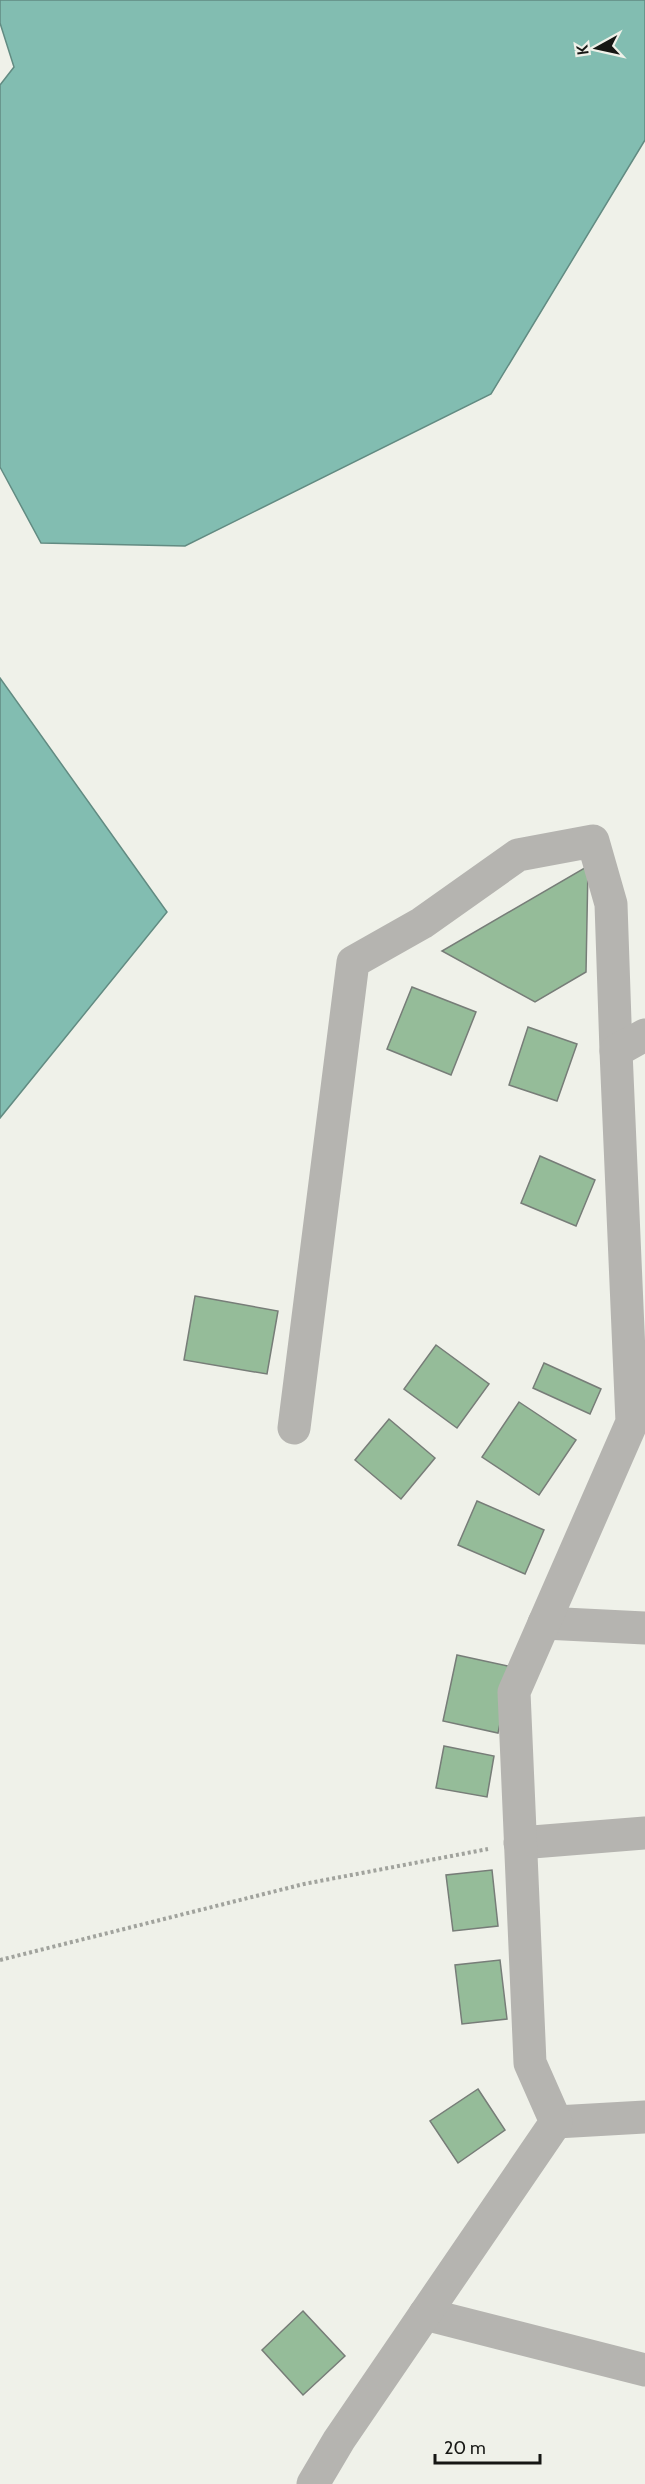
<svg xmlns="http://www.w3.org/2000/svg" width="645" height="2484" viewBox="0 0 645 2484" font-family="Cabin,sans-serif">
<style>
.water{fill:#82bdb1;stroke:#628b82;stroke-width:1.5}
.building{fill:#95bc99;stroke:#777d78;stroke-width:1.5}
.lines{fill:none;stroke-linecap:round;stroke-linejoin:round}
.path{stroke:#a1a39d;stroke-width:4;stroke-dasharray:3 3;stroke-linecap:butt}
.street{stroke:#b5b4b0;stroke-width:33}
</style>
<rect width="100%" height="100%" fill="#eff1e9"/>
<g class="water">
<path d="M 0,0 L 645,0 L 645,140 L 491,394 L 185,546 L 41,543 L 0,467 L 0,85 L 14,67 L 0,23 Z"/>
<path d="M 0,678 L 167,912 L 0,1118 Z"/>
</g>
<g class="building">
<path d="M 588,866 L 586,972 L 535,1002 L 442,951 Z"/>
<path d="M 412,987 L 476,1012 L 451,1075 L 387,1049 Z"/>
<path d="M 528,1027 L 577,1044 L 557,1101 L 509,1085 Z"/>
<path d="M 540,1156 L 595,1180 L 576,1226 L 521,1203 Z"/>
<path d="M 195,1296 L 278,1311 L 267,1374 L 184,1360 Z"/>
<path d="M 436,1345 L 489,1384 L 457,1428 L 404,1389 Z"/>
<path d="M 544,1363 L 601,1389 L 590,1414 L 533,1388 Z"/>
<path d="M 519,1402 L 576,1440 L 539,1495 L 482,1457 Z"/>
<path d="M 389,1419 L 435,1458 L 401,1499 L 355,1460 Z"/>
<path d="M 477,1501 L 544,1530 L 525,1574 L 458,1545 Z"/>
<path d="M 457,1655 L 512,1667 L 498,1733 L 443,1721 Z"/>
<path d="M 444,1746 L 494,1756 L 487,1797 L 436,1788 Z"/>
<path d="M 492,1870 L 498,1926 L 453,1931 L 446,1875 Z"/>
<path d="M 500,1960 L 507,2019 L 462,2024 L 455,1965 Z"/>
<path d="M 478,2089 L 505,2130 L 458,2163 L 430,2121 Z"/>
<path d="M 303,2311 L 345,2356 L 303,2395 L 262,2350 Z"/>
</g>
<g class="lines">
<path class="path" d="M 0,1960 L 304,1884 L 488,1849"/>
<g class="street">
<path d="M 294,1428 L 353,962 L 422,923 L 518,855 L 593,841 L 611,904 L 616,1051"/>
<path d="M 544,1623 L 645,1628"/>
<path d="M 520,1843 L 645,1833"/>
<path d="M 556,2122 L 645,2117"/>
<path d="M 425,2314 L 645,2370"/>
<path d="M 313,2484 L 339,2440 L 556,2122 L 530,2063 L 514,1692 L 632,1422 L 616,1051 L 645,1035"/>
</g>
</g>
<g transform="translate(597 48) rotate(262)" stroke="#eff1e9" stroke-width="4.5" paint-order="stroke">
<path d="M0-4.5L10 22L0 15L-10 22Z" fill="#161714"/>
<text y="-9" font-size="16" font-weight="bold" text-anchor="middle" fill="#161714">K</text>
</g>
<path d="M435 2454v9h105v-9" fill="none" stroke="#161714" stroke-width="3"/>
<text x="444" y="2454" font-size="18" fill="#161714" stroke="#eff1e9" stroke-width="4.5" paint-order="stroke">20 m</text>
</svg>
